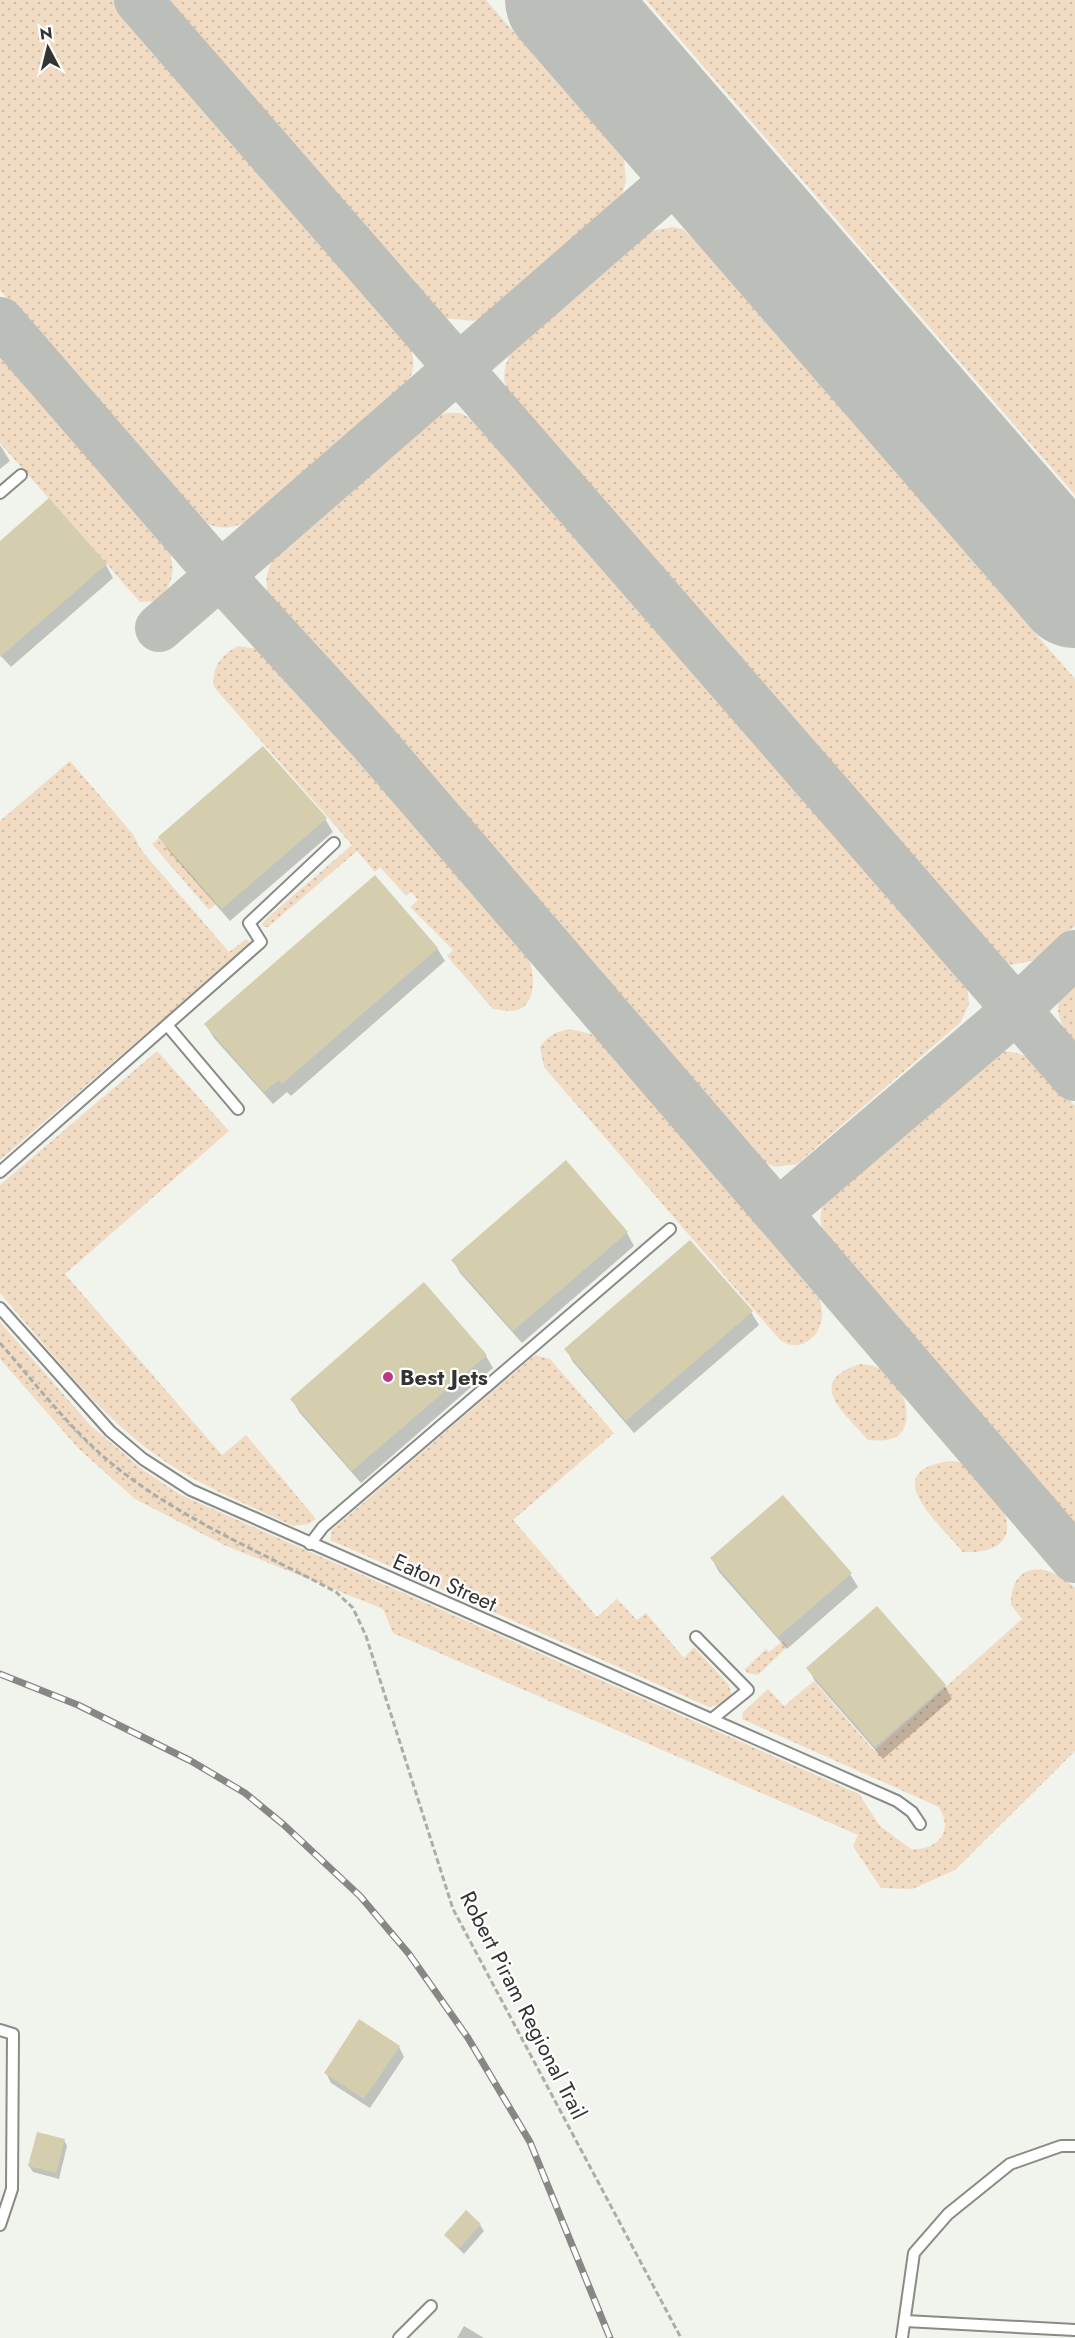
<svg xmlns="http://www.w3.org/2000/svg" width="1075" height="2338" viewBox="0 0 1075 2338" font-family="Jost,sans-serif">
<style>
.grass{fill:url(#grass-dots)}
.shadow{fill:#0003}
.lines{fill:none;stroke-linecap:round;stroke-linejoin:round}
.taxiway{stroke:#bcbeb9;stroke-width:48}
.runway{stroke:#bcbeb9;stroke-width:118}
.building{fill:#d5ceae}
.lane-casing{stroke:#898b86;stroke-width:14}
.path{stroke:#abada8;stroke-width:3;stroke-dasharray:6 3;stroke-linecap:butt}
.lane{stroke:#fff;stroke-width:10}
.rail-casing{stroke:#878885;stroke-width:7}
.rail{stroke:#fff;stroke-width:4.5;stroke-dasharray:14;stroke-linecap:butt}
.poi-dot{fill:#b83986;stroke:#fff;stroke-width:2}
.labels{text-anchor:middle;stroke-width:4.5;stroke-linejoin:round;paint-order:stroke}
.poi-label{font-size:22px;font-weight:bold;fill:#333432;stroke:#fff;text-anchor:start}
.street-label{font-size:22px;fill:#333432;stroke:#fff}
</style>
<defs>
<pattern id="grass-dots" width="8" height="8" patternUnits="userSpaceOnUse" patternTransform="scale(1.5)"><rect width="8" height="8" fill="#f2dbc3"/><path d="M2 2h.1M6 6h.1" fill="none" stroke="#d0bda8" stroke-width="1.8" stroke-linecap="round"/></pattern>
</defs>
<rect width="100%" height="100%" fill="#f1f3ed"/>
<g class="grass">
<path d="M 0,0 L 115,0 L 403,332 C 413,351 418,365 407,384 L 250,520 C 231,530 214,531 197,517 L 0,290 Z"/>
<path d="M 168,0 L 486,0 L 624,159 L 626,182 L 620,200 L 489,314 L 474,321 L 444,318 Z"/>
<path d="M 646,0 L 1075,0 L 1075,495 Z"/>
<path d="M 673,227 L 683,229 L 699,245 L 1075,679 L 1075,926 L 1036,960 L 1011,965 L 997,956 L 507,390 C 499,371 509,353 521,338 L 642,236 L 650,231 Z"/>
<path d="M 0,349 L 165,541 C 176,565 176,581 158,601 L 140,602 L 0,443 Z"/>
<path d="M 447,413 L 460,413 L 481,423 L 967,984 L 969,1004 L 961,1022 L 797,1164 L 775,1167 L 757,1158 L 271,602 C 263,584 266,570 276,554 L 425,423 L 438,415 Z"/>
<path d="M 238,646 L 258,649 L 268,657 L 528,958 C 535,972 537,1004 517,1010 C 510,1012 501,1010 493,1009 L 447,956 L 453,950 L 410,907 L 418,900 L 411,892 L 406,896 L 380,867 L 375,872 L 357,851 L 268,927 L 264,927 L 262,924 L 267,918 L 352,845 L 214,687 C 211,668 221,655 238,646 Z"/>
<path d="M 70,761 L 132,833 L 142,851 L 229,952 L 246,939 L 251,943 L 0,1160 L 0,821 Z"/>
<path d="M 159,838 L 216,904 L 209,910 L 152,844 Z"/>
<path d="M 1075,979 L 1075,1043 C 1055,1020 1050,1001 1075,979 Z"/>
<path d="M 569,1029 L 591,1034 L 599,1041 L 815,1288 C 818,1295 821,1303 822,1310 C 824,1335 801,1355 780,1340 L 544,1067 L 540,1047 C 547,1036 556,1032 569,1029 Z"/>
<path d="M 157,1051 L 229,1131 L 65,1274 L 222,1455 L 246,1435 L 316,1519 L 308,1524 L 293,1526 C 256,1508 217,1493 182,1472 C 108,1429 55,1356 0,1293 L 0,1185 Z"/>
<path d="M 998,1051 C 1037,1050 1052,1079 1075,1106 L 1075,1527 L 825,1239 C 818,1222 819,1207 830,1192 L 986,1056 Z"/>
<path d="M 0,1322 L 91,1426 L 143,1470 L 181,1495 L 859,1794 L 880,1826 L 911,1849 C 938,1851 954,1831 939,1807 L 742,1719 L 743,1712 L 768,1689 L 784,1706 L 814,1681 L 874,1751 L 1022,1619 L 1011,1605 C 1010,1560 1050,1562 1075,1588 L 1075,1751 L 955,1870 L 912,1889 L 881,1888 L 853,1846 L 858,1835 L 393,1633 L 383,1609 L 224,1545 L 135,1499 L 79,1449 L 0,1359 Z"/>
<path d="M 535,1355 L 550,1359 L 614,1433 L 513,1520 L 597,1617 L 617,1599 L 637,1620 L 646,1613 L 684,1658 L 694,1647 L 729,1685 L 732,1696 L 721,1704 L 709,1707 L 330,1540 L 332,1530 Z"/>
<path d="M 860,1364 C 871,1365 882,1367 890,1375 C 906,1390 919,1435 887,1440 C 881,1441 874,1440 868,1440 C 844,1412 804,1382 860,1364 Z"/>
<path d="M 953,1461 C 958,1462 966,1463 970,1467 C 976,1471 981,1479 986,1484 C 1016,1518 1019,1554 963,1552 C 937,1521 875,1469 953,1461 Z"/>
<path d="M 783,1641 L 787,1645 L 786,1648 L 758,1675 L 747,1673 L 745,1669 L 766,1649 L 769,1652 Z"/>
</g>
<g class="shadow">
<path d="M 0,445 L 10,461 L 0,469 Z"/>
<path d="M 0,543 L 106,565 L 113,578 L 11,667 L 0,655 Z"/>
<path d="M 325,819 L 333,832 L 230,921 L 168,850 L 160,837 Z"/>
<path d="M 437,948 L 445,961 L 291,1096 L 287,1092 L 273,1104 L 214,1038 L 206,1025 Z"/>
<path d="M 627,1233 L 634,1246 L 522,1343 L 460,1273 L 453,1260 Z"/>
<path d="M 751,1312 L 759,1325 L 634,1433 L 573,1362 L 566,1349 Z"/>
<path d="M 486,1356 L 493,1368 L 361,1483 L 299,1412 L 292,1399 Z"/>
<path d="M 712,1559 L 850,1574 L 858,1587 L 787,1649 L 719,1572 Z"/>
<path d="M 877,1608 L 945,1686 L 952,1699 L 883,1759 L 815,1681 L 808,1668 Z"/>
<path d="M 399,2047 L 404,2057 L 370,2108 L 331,2083 L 326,2073 Z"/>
<path d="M 64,2140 L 67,2146 L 59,2179 L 33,2172 L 29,2166 Z"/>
<path d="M 480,2225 L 484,2231 L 464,2254 L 446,2236 Z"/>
<path d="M 464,2326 L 484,2338 L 457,2338 Z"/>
</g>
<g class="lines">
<g class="taxiway">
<path d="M 138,0 L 1075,1077"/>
<path d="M 0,321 L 220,575 L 372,741 L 1075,1559"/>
<path d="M 159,628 L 701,157"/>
<path d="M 778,1213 L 1016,1010 L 1075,954"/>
</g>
<path class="runway" d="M 564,0 L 1075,589"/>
</g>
<g class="building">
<path d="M 49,498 L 107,564 L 0,657 L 0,541 Z"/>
<path d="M 263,746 L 327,818 L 222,909 L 158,837 Z"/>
<path d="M 375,875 L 438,948 L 282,1084 L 279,1080 L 264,1092 L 204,1024 Z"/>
<path d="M 566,1160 L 628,1232 L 513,1331 L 451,1260 Z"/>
<path d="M 690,1240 L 753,1311 L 626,1421 L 564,1349 Z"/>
<path d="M 424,1282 L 487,1355 L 352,1471 L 290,1399 Z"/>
<path d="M 783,1495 L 852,1573 L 778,1637 L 710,1558 Z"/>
<path d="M 877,1606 L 946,1685 L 875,1747 L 806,1668 Z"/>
<path d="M 359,2019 L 400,2046 L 364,2099 L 324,2073 Z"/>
<path d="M 37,2132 L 65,2139 L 56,2173 L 28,2166 Z"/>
<path d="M 466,2210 L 481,2224 L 459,2249 L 444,2235 Z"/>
</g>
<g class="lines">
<defs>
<g id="lane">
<path d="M 0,493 L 21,475"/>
<path d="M 167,1025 L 238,1109"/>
<path d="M 0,1172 L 261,942 L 249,923 L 334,843"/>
<path d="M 0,1308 L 110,1431 L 143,1459 L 191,1490 L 897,1801 L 912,1812 L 920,1824"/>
<path d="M 310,1544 L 323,1527 L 670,1229"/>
<path d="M 696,1637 L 748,1690 L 712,1719"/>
<path d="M 0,2030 L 13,2034 L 12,2189 L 0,2225"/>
<path d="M 905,2321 L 1075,2330"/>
<path d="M 399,2338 L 431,2306"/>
<path d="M 902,2338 L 914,2253 L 948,2214 L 1010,2164 L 1061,2146 L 1075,2146"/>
</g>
</defs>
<use href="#lane" class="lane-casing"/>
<path class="path" d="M 0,1343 C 40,1389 79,1441 129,1477 C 192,1524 267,1555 336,1592 L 353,1608 L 366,1636 L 453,1909 L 681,2338"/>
<use href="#lane" class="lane"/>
<defs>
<path id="rail" d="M 0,1674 L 78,1705 L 191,1761 L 245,1793 L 284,1825 L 360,1896 L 409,1954 L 468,2038 L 530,2142 L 610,2338"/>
</defs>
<use href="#rail" class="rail-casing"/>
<use href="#rail" class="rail"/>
</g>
<circle class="poi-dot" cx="388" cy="1377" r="6"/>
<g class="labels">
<g class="poi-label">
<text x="400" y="1385">Best Jets</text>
</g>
<g class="street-label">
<text transform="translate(445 1582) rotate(24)" y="8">Eaton Street</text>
<text transform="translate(524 2005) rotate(63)" y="8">Robert Piram Regional Trail</text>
</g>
</g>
<g transform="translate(48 48) rotate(353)" stroke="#ffffff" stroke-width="4.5" paint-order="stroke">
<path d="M0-4.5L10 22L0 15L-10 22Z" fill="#333432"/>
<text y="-9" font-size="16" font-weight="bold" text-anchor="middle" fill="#333432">N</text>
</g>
</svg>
